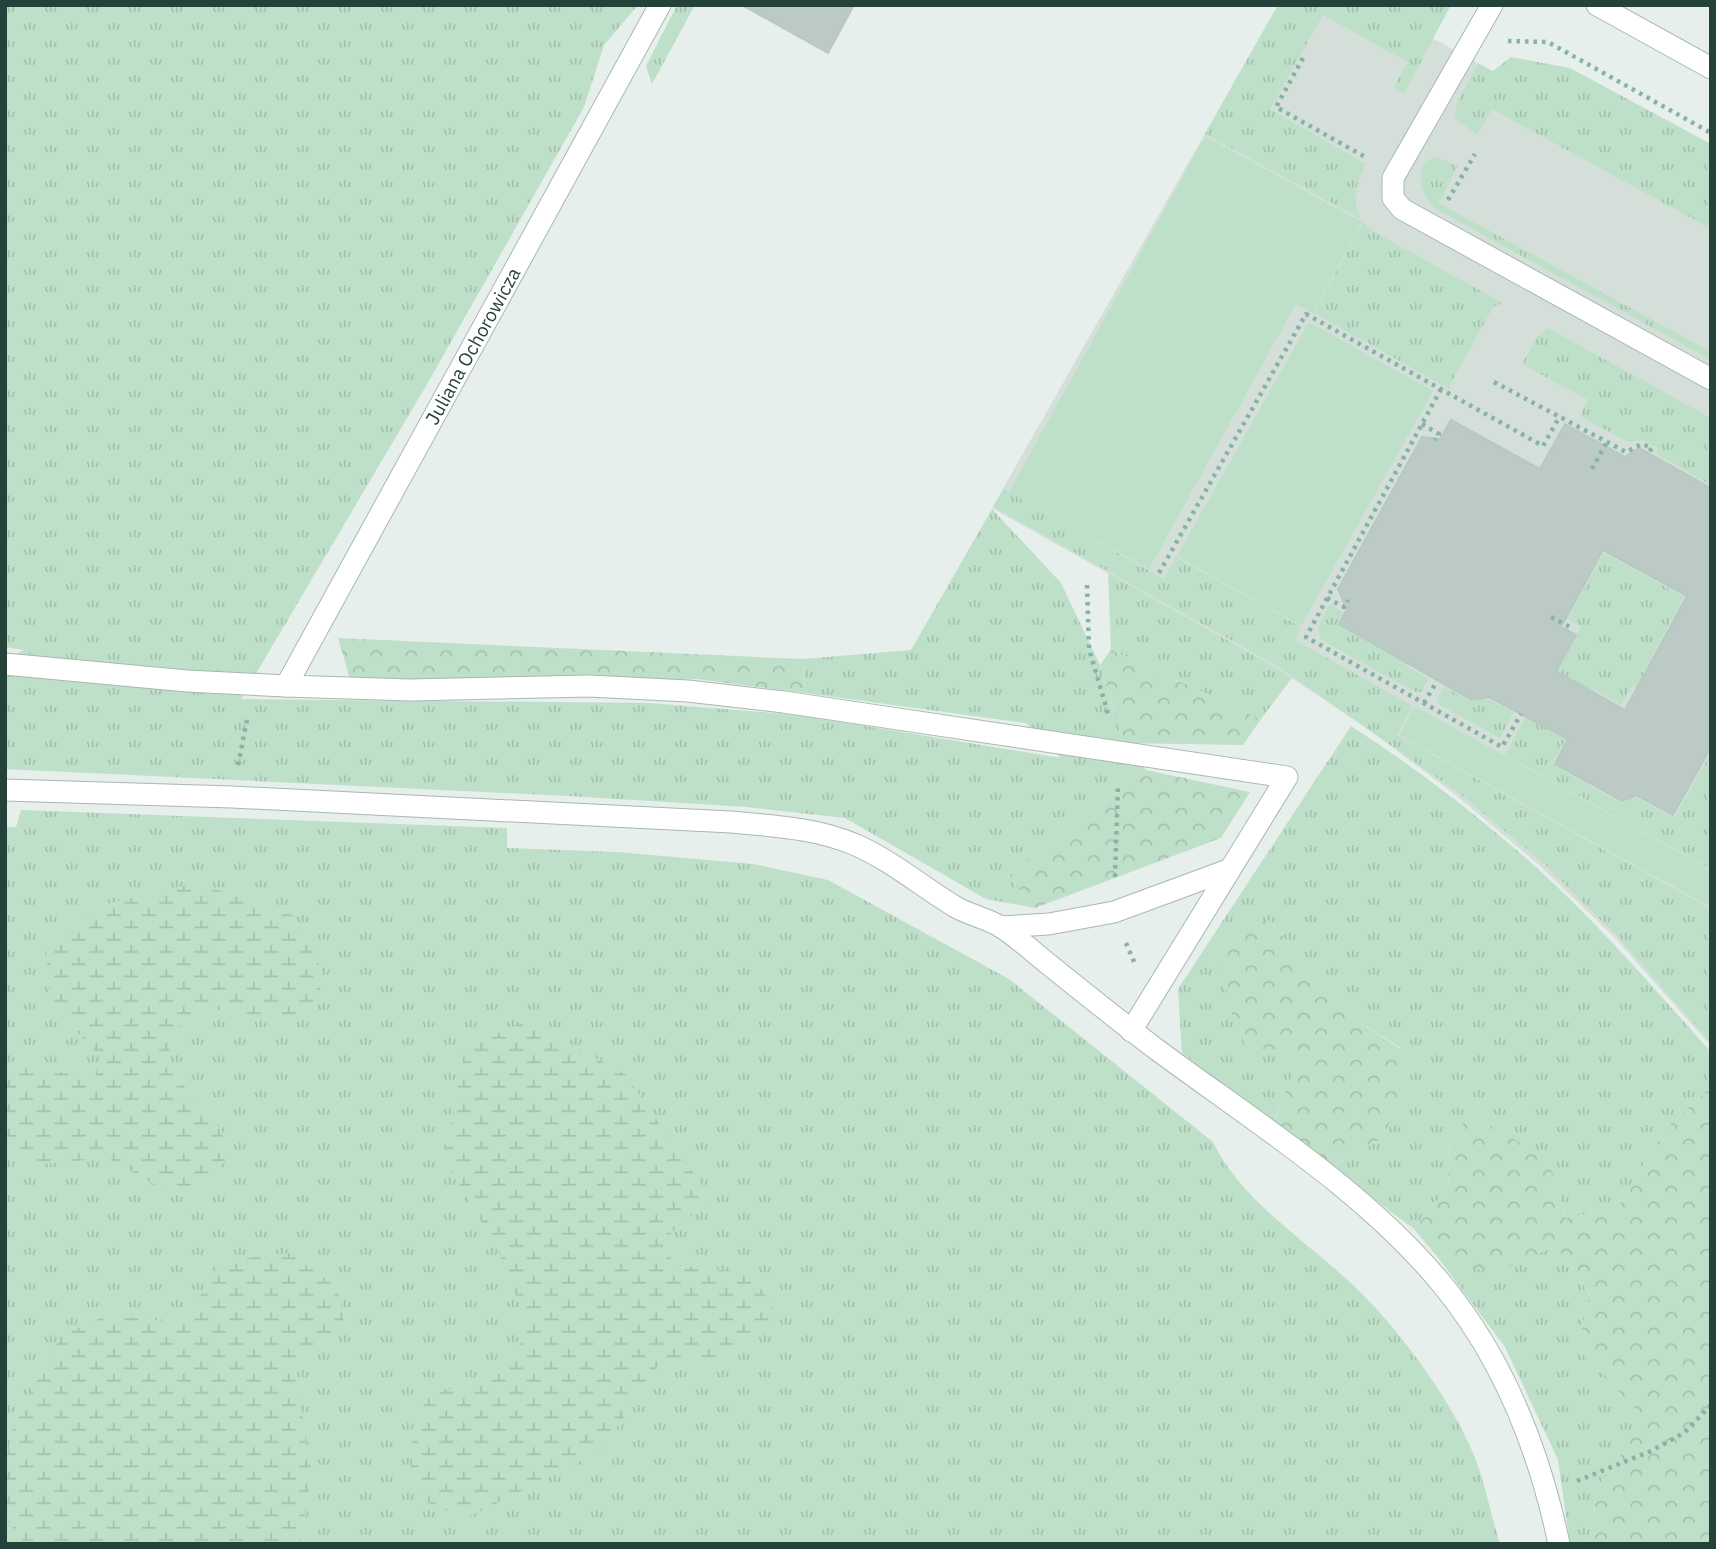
<svg xmlns="http://www.w3.org/2000/svg" width="1716" height="1549" viewBox="0 0 1716 1549" font-family="'IBM Plex Sans',sans-serif">
<style>
.built{fill:#d4dfda}
.grass{fill:url(#grass-tufts)}
.forest{fill:url(#forest-crowns)}
.wetland{fill:url(#wetland-marsh)}
.park{fill:#bfe0c8}
.building{fill:#bbcac4;stroke:#b8c9c2;stroke-width:2;fill-rule:evenodd}
.lines{fill:none;stroke-linecap:round;stroke-linejoin:round}
.service-casing{stroke:#a8b8b2;stroke-width:23}
.tertiary-casing{stroke:#a8b8b2;stroke-width:23}
.path{stroke:#86b3a5;stroke-width:4.5;stroke-dasharray:3.5 5;stroke-linecap:butt}
.service{stroke:#fff;stroke-width:21}
.tertiary{stroke:#fff;stroke-width:21}
.labels{text-anchor:middle;stroke-width:5;stroke-linejoin:round;paint-order:stroke}
.street-label{font-size:19px;fill:#24423a;stroke:#f7fbf9}
</style>
<defs>
<pattern id="grass-tufts" width="24" height="20" patternUnits="userSpaceOnUse" patternTransform="scale(1.75)"><rect width="24" height="20" fill="#bfe0c8"/><path d="M3 7l-1-3M5 7V3M7 7l1-3M15 17l-1-3M17 17v-4M19 17l1-3" fill="none" stroke="#a4c1ad"/></pattern>
<pattern id="forest-crowns" width="20" height="18" patternUnits="userSpaceOnUse" patternTransform="scale(1.75)"><rect width="20" height="18" fill="#bfe0c8"/><path d="M2 6a3 3 0 1 1 6 0M12 15a3 3 0 1 1 6 0" fill="none" stroke="#a4c1ad"/></pattern>
<pattern id="wetland-marsh" width="20" height="14" patternUnits="userSpaceOnUse" patternTransform="scale(1.75)"><rect width="20" height="14" fill="#bfe0c8"/><path d="M1 5h8M5 5V1M11 12h8M15 12V8" fill="none" stroke="#a4c1ad"/></pattern>
</defs>
<rect width="100%" height="100%" fill="#e6efeb"/>
<path class="built" d="M 1278,5 L 1434,39 L 1564,110 L 1711,144 L 1711,1046 L 1615,938 L 1539,865 L 1458,797 L 1371,731 L 1278,669 L 992,508 Z"/>
<g class="grass">
<path d="M 5,5 L 638,5 L 604,45 L 584,107 L 426,386 L 241,699 L 649,703 L 799,715 L 1061,758 L 1026,723 L 805,693 L 803,659 L 911,650 L 992,509 L 1061,583 L 1100,665 L 1124,743 L 1146,770 L 1008,876 L 1035,908 L 986,899 L 845,818 L 746,807 L 569,796 L 5,769 L 5,659 L 24,650 L 5,647 Z"/>
<path d="M 677,5 L 695,5 L 652,84 L 646,66 Z"/>
<path d="M 1278,5 L 1451,5 L 1404,93 L 1394,87 L 1408,62 L 1323,15 L 1270,109 L 1366,164 C 1356,184 1351,198 1361,219 L 1205,134 Z"/>
<path d="M 1511,57 L 1570,68 L 1711,144 L 1711,229 L 1492,109 L 1477,135 L 1454,118 L 1458,100 L 1478,64 L 1493,71 Z"/>
<path d="M 1435,156 L 1458,166 L 1439,203 L 1711,352 L 1711,360 L 1436,209 C 1423,196 1416,181 1424,163 Z"/>
<path d="M 1363,222 L 1374,232 L 1503,303 L 1493,307 L 1450,385 L 1451,390 L 1314,313 Z"/>
<path d="M 1548,328 L 1711,418 L 1711,485 L 1655,453 L 1658,448 L 1642,440 L 1628,442 L 1580,416 L 1588,400 L 1522,364 L 1537,337 Z"/>
<path d="M 1004,489 L 1164,579 L 1176,557 L 1301,627 L 1295,640 L 1413,706 L 1397,735 L 1711,909 L 1711,1043 L 1618,937 L 1543,863 L 1460,794 L 1279,667 L 993,507 Z"/>
<path d="M 1604,553 L 1684,597 L 1643,673 L 1647,677 L 1640,689 L 1632,686 L 1621,705 L 1594,689 L 1552,764 L 1617,801 L 1629,800 L 1632,795 L 1674,818 L 1708,758 L 1711,759 L 1711,869 L 1505,755 L 1525,718 L 1530,720 L 1581,627 L 1567,619 Z"/>
<path d="M 1108,573 L 1278,669 L 1292,678 L 1261,719 L 1111,650 Z"/>
<path d="M 1330,604 L 1344,613 L 1338,624 L 1407,662 L 1405,665 L 1429,679 L 1421,692 L 1415,692 L 1320,639 L 1318,627 Z"/>
<path d="M 1443,686 L 1472,702 L 1484,697 L 1514,712 L 1500,738 L 1440,705 L 1437,699 Z"/>
<path d="M 1351,726 C 1416,768 1480,817 1538,869 C 1600,925 1655,990 1711,1052 L 1711,1087 L 1666,1128 L 1617,1209 L 1566,1218 L 1549,1159 L 1450,1138 L 1448,1187 L 1414,1229 L 1331,1167 L 1378,1141 L 1401,1048 L 1352,1018 L 1269,920 L 1302,1051 L 1273,1123 L 1182,1053 L 1178,989 Z"/>
<path d="M 21,810 L 507,828 L 507,848 L 617,852 L 753,864 L 828,880 L 1009,979 L 1213,1142 C 1242,1202 1307,1241 1354,1286 C 1397,1327 1446,1393 1470,1446 C 1484,1476 1490,1512 1500,1544 L 5,1544 L 5,827 L 16,827 Z"/>
<path d="M 1556,1246 L 1590,1294 L 1577,1348 L 1647,1420 L 1598,1486 L 1589,1544 L 1570,1544 L 1558,1460 L 1505,1347 L 1436,1255 L 1492,1273 Z"/>
</g>
<g class="forest">
<path d="M 338,638 L 803,659 L 805,693 L 697,679 L 350,679 Z"/>
<path d="M 1111,650 L 1261,719 L 1243,745 L 1124,743 L 1100,665 Z"/>
<path d="M 1146,770 L 1250,792 L 1221,838 L 1035,908 L 1008,876 Z"/>
<path d="M 1269,920 L 1352,1018 L 1401,1049 L 1401,1106 L 1378,1141 L 1331,1167 L 1273,1124 L 1301,1051 L 1246,1048 L 1233,1017 L 1217,951 L 1233,930 Z"/>
<path d="M 1711,1087 L 1711,1544 L 1589,1544 L 1598,1486 L 1646,1420 L 1577,1348 L 1590,1294 L 1556,1246 L 1492,1274 L 1436,1255 L 1414,1229 L 1448,1187 L 1450,1138 L 1471,1115 L 1549,1159 L 1566,1218 L 1617,1209 L 1666,1128 Z"/>
</g>
<g class="wetland">
<path d="M 197,883 L 294,916 L 323,972 L 316,1013 L 280,1019 L 211,1009 L 170,1032 L 170,1070 L 222,1130 L 225,1162 L 197,1192 L 162,1189 L 108,1158 L 41,1164 L 5,1138 L 5,1066 L 95,1076 L 100,1057 L 51,1003 L 46,952 L 102,905 Z"/>
<path d="M 525,1021 L 625,1074 L 711,1199 L 664,1239 L 673,1265 L 750,1273 L 780,1317 L 723,1358 L 659,1364 L 601,1451 L 465,1519 L 420,1499 L 408,1456 L 426,1397 L 506,1371 L 529,1328 L 497,1248 L 445,1160 L 465,1048 Z"/>
<path d="M 289,1253 L 337,1287 L 345,1326 L 295,1368 L 312,1475 L 300,1544 L 25,1544 L 5,1517 L 5,1465 L 14,1424 L 60,1337 L 107,1315 L 184,1323 L 221,1261 Z"/>
</g>
<g class="park">
<path d="M 1205,136 L 1362,222 L 1313,313 L 1296,304 L 1149,569 L 1009,492 Z"/>
<path d="M 1309,322 L 1433,391 L 1301,626 L 1177,556 Z"/>
<path d="M 1415,706 L 1711,870 L 1711,907 L 1399,735 Z"/>
</g>
<g class="building">
<path d="M 742,5 L 854,5 L 828,53 Z"/>
<path d="M 1451,420 L 1540,469 L 1565,424 L 1625,457 L 1639,448 L 1711,488 L 1711,747 L 1673,815 L 1636,795 L 1622,801 L 1555,764 L 1568,739 L 1489,697 L 1472,700 L 1339,624 L 1347,609 L 1338,589 L 1422,437 L 1440,439 ZM 1603,550 L 1687,596 L 1625,710 L 1556,671 L 1576,635 L 1561,627 Z"/>
</g>
<g class="lines">
<defs>
<g id="service">
<path d="M 1492,5 L 1393,178 L 1393,198 L 1402,209 L 1711,379"/>
<path d="M 5,664 L 187,681 L 286,686 L 410,690 L 589,686 L 688,691 L 784,702 L 1287,777 L 1131,1031"/>
<path id="s1" d="M 286,686 L 660,5"/>
<path d="M 5,790 L 232,797 L 731,822 C 773,826 817,828 856,845 C 892,861 921,886 954,906 C 968,915 987,918 1001,927 C 1017,937 1032,951 1047,963 C 1083,992 1119,1021 1156,1049 C 1253,1121 1363,1189 1441,1283 C 1504,1359 1539,1449 1559,1544"/>
<path d="M 1001,927 L 1049,924 L 1114,912 L 1228,870"/>
</g>
<path id="tertiary" d="M 1597,5 L 1711,68"/>
</defs>
<use href="#service" class="service-casing"/>
<use href="#tertiary" class="tertiary-casing"/>
<g class="path">
<path d="M 1508,41 L 1548,42 L 1711,133"/>
<path d="M 1303,58 L 1276,107 L 1367,158"/>
<path d="M 1448,200 L 1475,154"/>
<path d="M 1494,382 L 1626,452 L 1642,444 L 1652,448 L 1648,453"/>
<path d="M 1441,389 L 1306,637 L 1502,747 L 1521,714"/>
<path d="M 1422,424 L 1439,434 L 1435,440"/>
<path d="M 1592,469 L 1607,442"/>
<path d="M 1159,573 L 1306,314 L 1543,446 L 1560,416"/>
<path d="M 1087,585 L 1089,649 L 1109,717"/>
<path d="M 1327,598 L 1344,607 L 1348,600"/>
<path d="M 1551,617 L 1570,627 L 1567,630"/>
<path d="M 1424,703 L 1437,681"/>
<path d="M 238,765 L 248,715"/>
<path d="M 1115,877 L 1118,784"/>
<path d="M 1126,943 L 1135,964"/>
<path d="M 1577,1481 L 1651,1451 L 1684,1433 L 1711,1405"/>
</g>
<use href="#service" class="service"/>
<use href="#tertiary" class="tertiary"/>
</g>
<g class="labels">
<g class="street-label">
<text dy="7" stroke="none"><textPath href="#s1" startOffset="388">Juliana Ochorowicza</textPath></text>
</g>
</g>
<rect width="1716" height="1549" fill="none" stroke="#24423a" stroke-width="14"/>
</svg>
